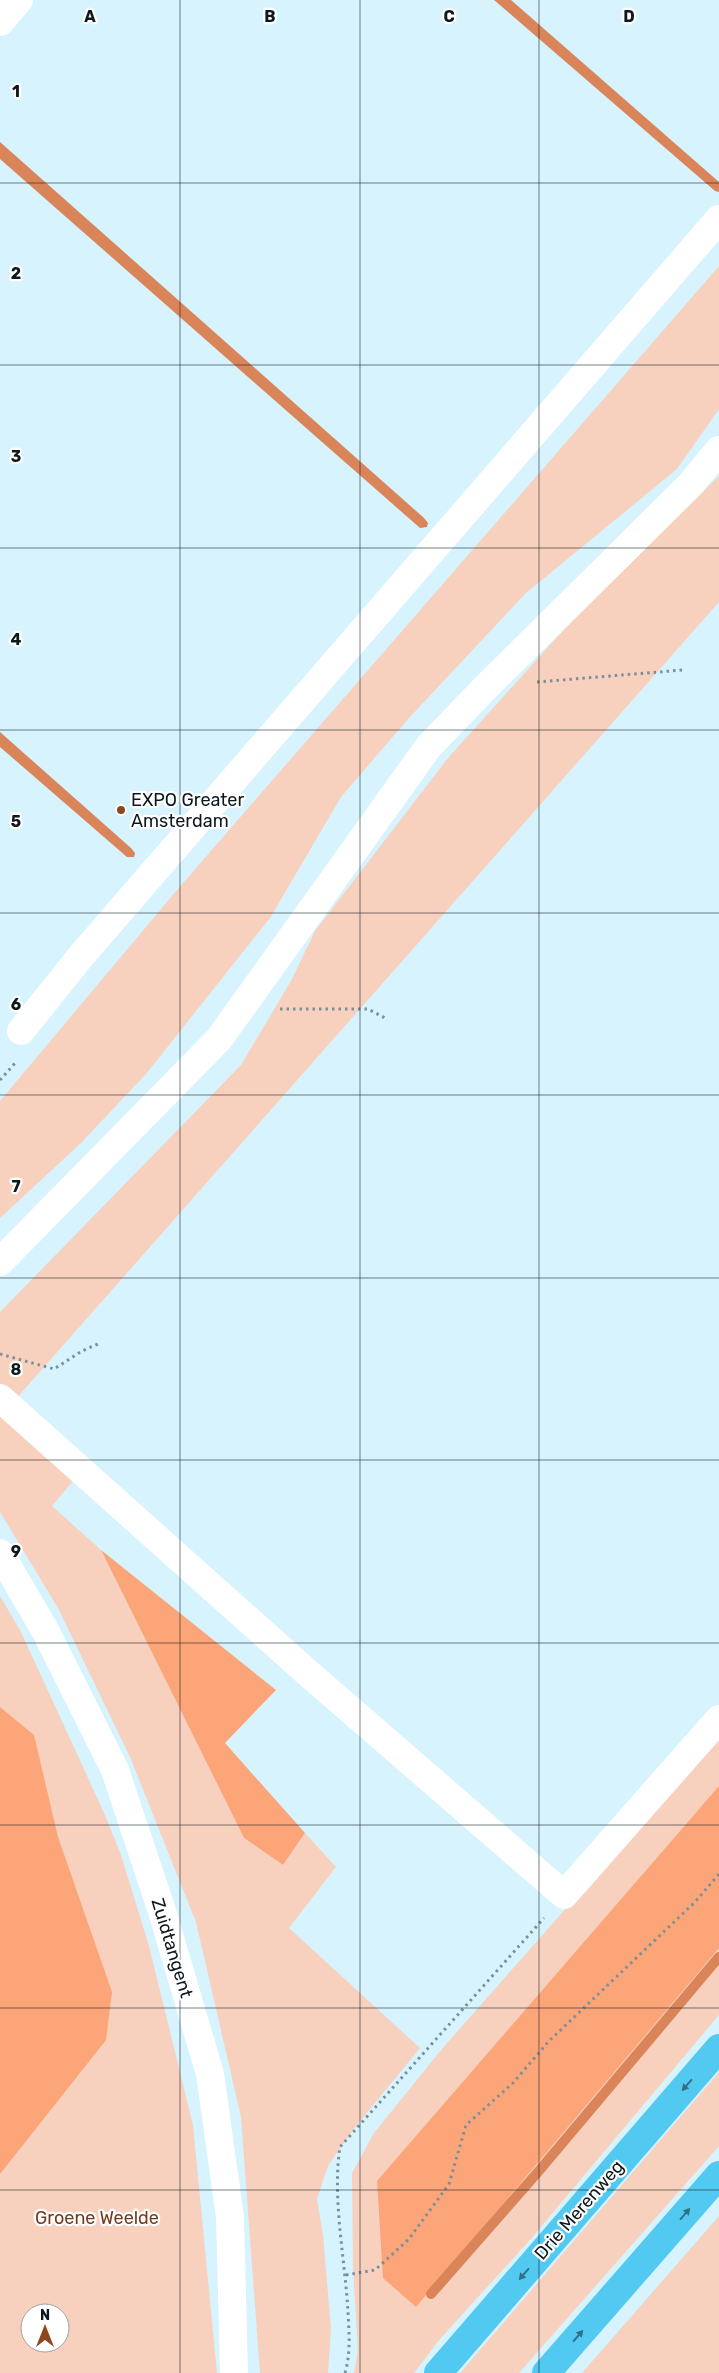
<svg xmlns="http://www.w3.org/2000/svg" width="719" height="2373" viewBox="0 0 719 2373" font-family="Rubik,sans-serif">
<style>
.green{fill:#f8d1be;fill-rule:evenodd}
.forest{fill:#fca579}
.water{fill:#d98559}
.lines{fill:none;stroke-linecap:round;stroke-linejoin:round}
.stream{stroke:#d98559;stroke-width:10}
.path{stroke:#7b9098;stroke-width:3;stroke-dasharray:2.5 4;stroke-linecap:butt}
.minor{stroke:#fff;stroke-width:28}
.highway{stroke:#52c9f0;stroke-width:28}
.oneway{fill:#307186}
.grid{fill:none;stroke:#0e191d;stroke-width:1;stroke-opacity:0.55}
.poi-dot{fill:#8d471f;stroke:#fff;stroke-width:2}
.labels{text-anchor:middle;stroke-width:4.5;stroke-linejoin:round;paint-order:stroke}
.poi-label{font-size:18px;fill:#0e191d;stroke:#fff;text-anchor:start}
.street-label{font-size:18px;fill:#0e191d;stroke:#fff}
.park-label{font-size:18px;fill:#733c1d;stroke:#fff}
.grid-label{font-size:16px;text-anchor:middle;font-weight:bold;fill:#0e191d;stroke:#fff;stroke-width:4.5;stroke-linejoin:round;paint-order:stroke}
</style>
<rect width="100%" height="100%" fill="#d6f3fe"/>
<g class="green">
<path d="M 719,266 L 719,409 L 677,469 L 526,593 L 409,718 L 341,797 L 270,918 L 146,1074 L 81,1143 L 0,1218 L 0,1101 L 177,890 Z"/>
<path d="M 719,476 L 719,602 L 7,1409 L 78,1475 L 52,1506 L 101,1550 L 244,1838 L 283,1865 L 305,1833 L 336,1867 L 289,1928 L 420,2048 L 352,2131 L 328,2166 L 317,2199 L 323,2235 L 331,2329 L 328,2373 L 260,2373 L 241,2117 L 196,1922 L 130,1757 L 58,1608 L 0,1512 L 0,1312 L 241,1065 L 291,981 L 315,931 L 448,758 L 579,613 Z"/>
<path d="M 0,1596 L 21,1632 L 105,1815 L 121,1855 L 149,1946 L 193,2125 L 217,2373 L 0,2373 ZM 30,2313 L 60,2313 L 60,2343 L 30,2343 Z"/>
<path d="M 719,1735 L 719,2015 L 529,2241 L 440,2339 L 414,2373 L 354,2373 L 358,2350 L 353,2269 L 352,2173 L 374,2133 L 441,2050 Z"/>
<path d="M 719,2072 L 719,2146 L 519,2373 L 460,2373 Z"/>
<path d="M 719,2216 L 719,2373 L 582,2373 Z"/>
</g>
<g class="forest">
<path d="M 101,1550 L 276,1690 L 225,1743 L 305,1833 L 283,1865 L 244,1838 Z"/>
<path d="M 0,1707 L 34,1735 L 58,1837 L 112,1992 L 106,2040 L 0,2174 Z"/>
<path d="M 719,1786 L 719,1948 L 416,2307 L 383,2278 L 377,2181 Z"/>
</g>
<g class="water">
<path d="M 494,0 L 511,0 L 719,182 L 719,192 L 715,191 Z"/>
<path d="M 0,142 L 424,518 L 428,523 L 427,527 L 420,528 L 0,159 Z"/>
<path d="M 0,732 L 131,848 L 135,853 L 134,857 L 127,857 L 0,747 Z"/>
</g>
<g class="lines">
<path class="stream" d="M 431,2294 L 538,2172 L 719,1957"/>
<g class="path">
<path d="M 537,682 L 683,670"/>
<path d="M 280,1009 L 368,1009 L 387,1019"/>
<path d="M 0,1080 L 16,1062"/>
<path d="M 0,1354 L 54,1369 L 82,1351 L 98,1344"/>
<path d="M 346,2275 L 375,2270 L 409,2239 L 449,2184 L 466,2125 L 513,2083 L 549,2041 L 695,1902 L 719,1874"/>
<path d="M 345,2373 C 351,2352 349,2333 348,2312 C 345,2259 332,2198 340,2147 L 544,1918"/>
</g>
<g class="minor">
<path d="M 0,22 L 19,0"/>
<path d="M 21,1031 L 81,956 L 719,219"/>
<path d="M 0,1262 L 219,1039 L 429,746 L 487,686 L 690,485 L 719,450"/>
<path d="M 0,1398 L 309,1674 L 564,1895 L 719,1719"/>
<path d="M 0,1553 L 46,1632 L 115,1770 L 162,1911 L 210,2074 L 230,2217 L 234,2373"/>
</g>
<g class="highway">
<path d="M 438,2373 L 719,2048"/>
<path d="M 546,2373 L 719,2175"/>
</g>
</g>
<defs><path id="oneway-solid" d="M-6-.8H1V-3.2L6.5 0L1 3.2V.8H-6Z" transform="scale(1.25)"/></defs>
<g class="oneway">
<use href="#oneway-solid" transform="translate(687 2085) rotate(131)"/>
<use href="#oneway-solid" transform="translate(685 2214) rotate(-49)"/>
<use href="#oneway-solid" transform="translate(524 2274) rotate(131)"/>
<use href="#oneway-solid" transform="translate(578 2336) rotate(-49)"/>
</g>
<path class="grid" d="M 180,0 L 180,2373M 360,0 L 360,2373M 539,0 L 539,2373M 0,183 L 719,183M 0,365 L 719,365M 0,548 L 719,548M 0,730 L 719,730M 0,913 L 719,913M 0,1095 L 719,1095M 0,1278 L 719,1278M 0,1460 L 719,1460M 0,1643 L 719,1643M 0,1825 L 719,1825M 0,2008 L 719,2008M 0,2190 L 719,2190"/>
<circle class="poi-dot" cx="121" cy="810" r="5"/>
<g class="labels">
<g class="poi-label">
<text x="131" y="806">EXPO Greater<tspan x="131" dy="21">Amsterdam</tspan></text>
</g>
<g class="street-label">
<text transform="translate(172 1948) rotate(73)" y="6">Zuidtangent</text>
<text transform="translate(579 2210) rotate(-49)" y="6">Drie Merenweg</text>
</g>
<g class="park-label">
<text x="97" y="2224">Groene Weelde</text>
</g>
</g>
<g class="grid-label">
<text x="90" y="22">A</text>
<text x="270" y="22">B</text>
<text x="449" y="22">C</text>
<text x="629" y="22">D</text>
<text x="16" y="97">1</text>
<text x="16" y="279">2</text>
<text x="16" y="462">3</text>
<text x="16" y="645">4</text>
<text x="16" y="827">5</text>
<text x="16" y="1010">6</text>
<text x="16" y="1192">7</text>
<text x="16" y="1375">8</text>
<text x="16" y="1557">9</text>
</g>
<g transform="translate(45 2328)"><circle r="24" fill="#ffffff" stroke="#9fa3a5"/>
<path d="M0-4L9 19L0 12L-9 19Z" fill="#8d471f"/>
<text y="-8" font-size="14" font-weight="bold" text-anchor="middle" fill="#0e191d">N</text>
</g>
</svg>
